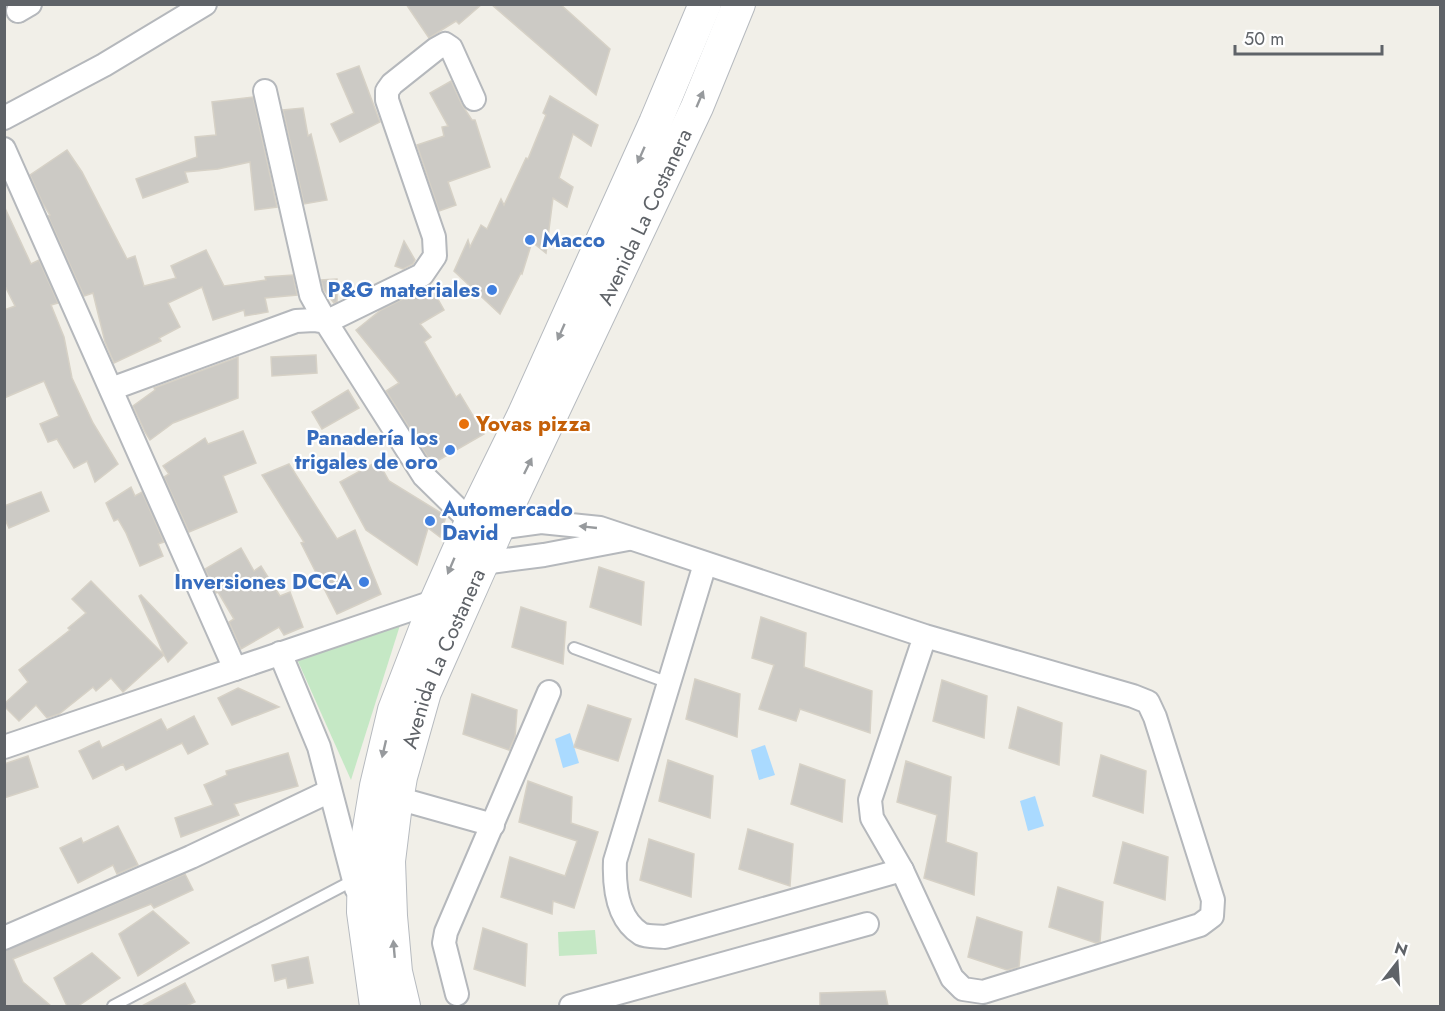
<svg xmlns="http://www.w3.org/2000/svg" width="1445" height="1011" viewBox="0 0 1445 1011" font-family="Jost,sans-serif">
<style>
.green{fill:#c5e8c5}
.water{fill:#aadaff}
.building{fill:#cccac5;stroke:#d6d1c6;stroke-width:1.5}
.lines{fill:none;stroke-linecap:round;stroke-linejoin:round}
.lane-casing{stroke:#b5b8bc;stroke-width:14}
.street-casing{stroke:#b5b8bc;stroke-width:26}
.secondary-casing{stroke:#b6babf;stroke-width:34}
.lane{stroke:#fff;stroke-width:10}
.street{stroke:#fff;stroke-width:22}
.secondary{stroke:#fff;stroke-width:32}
.oneway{fill:#979a9d}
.shop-dot{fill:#3f7fe0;stroke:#fff;stroke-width:2}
.food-dot{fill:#e8710a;stroke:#fff;stroke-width:2}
.labels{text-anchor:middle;stroke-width:4.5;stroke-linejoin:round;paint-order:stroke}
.street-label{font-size:21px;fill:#5f6368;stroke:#fff}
.shop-label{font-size:21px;font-weight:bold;fill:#366cbe;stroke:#fff;text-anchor:end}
.food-label{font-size:21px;font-weight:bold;fill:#c56008;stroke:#fff;text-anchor:start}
</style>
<rect width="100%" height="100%" fill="#f1efe8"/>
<g class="green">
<path d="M 402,619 L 351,780 L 296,657 Z"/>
<path d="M 595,930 L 597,954 L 559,956 L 558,932 Z"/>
</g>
<g class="water">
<path d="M 570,733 L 579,763 L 563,768 L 555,739 Z"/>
<path d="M 765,745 L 775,775 L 759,780 L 751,750 Z"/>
<path d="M 1035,796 L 1044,826 L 1028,831 L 1020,801 Z"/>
</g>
<g class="building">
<path d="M 406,4 L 482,4 L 459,24 L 456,21 L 429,38 Z"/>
<path d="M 491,4 L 560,4 L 610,49 L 596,95 Z"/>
<path d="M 359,66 L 380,122 L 340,142 L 331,124 L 354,113 L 337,74 Z"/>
<path d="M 451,81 L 462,105 L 472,120 L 475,120 L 490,167 L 448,182 L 456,205 L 439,211 L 417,145 L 444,136 L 442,127 L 448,126 L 430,93 Z"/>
<path d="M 550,96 L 598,125 L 591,146 L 573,134 L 559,178 L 573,187 L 567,207 L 553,198 L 546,253 L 532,242 L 522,274 L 521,273 L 500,314 L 454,271 L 468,240 L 470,247 L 481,225 L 487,229 L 501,199 L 504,205 L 526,158 L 528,159 L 546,115 L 543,113 Z"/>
<path d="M 253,97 L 277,207 L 255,210 L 250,162 L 218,169 L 185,172 L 188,182 L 143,198 L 136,179 L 197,157 L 195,137 L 216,135 L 212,102 Z"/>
<path d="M 303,108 L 308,136 L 311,134 L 327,200 L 304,204 L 283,110 Z"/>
<path d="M 67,150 L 82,172 L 127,259 L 135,256 L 144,286 L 176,278 L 171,266 L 206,250 L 224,286 L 266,280 L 265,277 L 293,275 L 297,295 L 265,298 L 268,312 L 245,316 L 244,310 L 213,320 L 202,287 L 168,303 L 180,327 L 159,338 L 161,341 L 114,363 L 105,342 L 93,293 L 84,296 L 48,216 L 50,215 L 43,204 L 30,175 Z"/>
<path d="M 4,206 L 31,264 L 39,260 L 58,303 L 51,305 L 64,337 L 72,378 L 93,423 L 118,464 L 95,482 L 87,461 L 74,468 L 57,439 L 48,442 L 40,424 L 59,416 L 44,381 L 4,398 L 4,310 L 15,306 L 4,284 Z"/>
<path d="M 404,241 L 415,260 L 413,264 L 403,269 L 395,266 Z"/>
<path d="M 337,279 L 337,302 L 334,303 L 324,290 L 321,280 Z"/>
<path d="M 430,285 L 444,310 L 420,324 L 431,337 L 424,342 L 456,397 L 460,394 L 484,434 L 432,464 L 386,391 L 399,383 L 356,330 L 381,310 Z"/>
<path d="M 316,355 L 317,373 L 272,376 L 271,357 Z"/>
<path d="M 238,357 L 238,398 L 173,423 L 150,440 L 145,432 L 133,406 L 155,390 L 154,388 Z"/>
<path d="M 348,390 L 359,408 L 322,429 L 312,412 Z"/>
<path d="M 243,431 L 256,463 L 223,476 L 237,512 L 189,532 L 164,477 L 169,474 L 163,466 L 205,438 L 208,444 Z"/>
<path d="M 378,461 L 389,481 L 446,516 L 440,537 L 428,528 L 417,565 L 366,530 L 340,482 Z"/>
<path d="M 289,464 L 337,539 L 355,530 L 381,594 L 337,614 L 301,543 L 304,542 L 262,475 Z"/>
<path d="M 131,487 L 135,496 L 142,492 L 164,542 L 158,544 L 163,556 L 140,566 L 126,533 L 118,519 L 114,521 L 106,503 Z"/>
<path d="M 41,492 L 49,511 L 9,528 L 4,517 L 4,506 Z"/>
<path d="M 241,548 L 254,571 L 261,566 L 280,596 L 290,592 L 303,627 L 284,635 L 279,627 L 241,649 L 229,622 L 234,619 L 218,592 L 216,593 L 205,569 Z"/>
<path d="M 599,567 L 644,582 L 641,625 L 590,607 Z"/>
<path d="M 91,581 L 164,655 L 139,596 L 141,595 L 187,643 L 168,662 L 164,655 L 123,692 L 111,678 L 96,691 L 93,687 L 59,714 L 47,718 L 36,705 L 19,721 L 4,706 L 4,704 L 28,682 L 19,670 L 70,630 L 68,628 L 86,613 L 72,599 Z"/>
<path d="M 521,607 L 566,622 L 563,664 L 512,647 Z"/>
<path d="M 761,617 L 806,633 L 804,667 L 872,691 L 870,733 L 800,709 L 796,721 L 759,709 L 774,665 L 752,658 Z"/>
<path d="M 695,679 L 740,694 L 737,737 L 686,719 Z"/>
<path d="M 942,680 L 987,696 L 984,738 L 933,721 Z"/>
<path d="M 238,688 L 258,697 L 279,707 L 232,725 L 218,698 Z"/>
<path d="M 472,694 L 517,710 L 515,737 L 509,750 L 463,734 Z"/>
<path d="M 588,705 L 631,719 L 618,761 L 574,747 Z"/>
<path d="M 1018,707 L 1062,723 L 1059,765 L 1009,748 Z"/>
<path d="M 194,716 L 208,744 L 188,754 L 182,743 L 126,770 L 123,764 L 93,779 L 79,751 L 99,741 L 102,748 L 161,719 L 167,730 Z"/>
<path d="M 288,753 L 298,786 L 234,804 L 239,815 L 181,837 L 175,818 L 213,805 L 204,785 L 227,775 L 226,771 Z"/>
<path d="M 1101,755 L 1146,771 L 1143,813 L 1093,796 Z"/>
<path d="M 28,756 L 38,787 L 4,798 L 4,764 Z"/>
<path d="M 668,760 L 713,776 L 710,818 L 659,801 Z"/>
<path d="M 906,761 L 951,777 L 946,842 L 977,853 L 974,895 L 924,878 L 937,815 L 897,802 Z"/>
<path d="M 800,764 L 845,780 L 842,822 L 791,804 Z"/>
<path d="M 528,781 L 572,797 L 571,823 L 598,832 L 574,908 L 553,901 L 552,914 L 501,897 L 510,857 L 565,876 L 577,841 L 519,822 Z"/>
<path d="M 118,826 L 138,865 L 117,874 L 113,865 L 78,883 L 60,848 L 81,838 L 83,843 Z"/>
<path d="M 748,829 L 793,844 L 790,886 L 739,869 Z"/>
<path d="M 649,839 L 694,854 L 691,897 L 640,880 Z"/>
<path d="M 1123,842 L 1168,857 L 1165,900 L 1114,883 Z"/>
<path d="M 185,874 L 193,890 L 154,908 L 151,904 L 13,959 L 23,982 L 51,1006 L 4,1006 L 4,951 Z"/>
<path d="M 1058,887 L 1103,902 L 1100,942 L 1096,943 L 1049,927 Z"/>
<path d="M 153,911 L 189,943 L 138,976 L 119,934 Z"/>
<path d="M 977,917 L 1022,932 L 1019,967 L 1007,970 L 968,957 Z"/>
<path d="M 483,928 L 527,944 L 525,986 L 474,969 Z"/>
<path d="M 92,953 L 120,978 L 78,1006 L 67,1006 L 54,978 Z"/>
<path d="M 308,957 L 313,983 L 288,988 L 286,978 L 275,981 L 272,965 Z"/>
<path d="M 185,983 L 195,1002 L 186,1006 L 142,1006 Z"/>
<path d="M 885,991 L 888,1006 L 820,1006 L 820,993 Z"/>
</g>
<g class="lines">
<defs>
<g id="lane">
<path d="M 574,648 L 669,683"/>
<path d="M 113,1006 L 354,880"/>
</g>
<g id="street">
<path d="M 18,11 L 30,4"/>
<path d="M 265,91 L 311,295 L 326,322 L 422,275 L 435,256 L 434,237 L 387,100 L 387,91 L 392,84 L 436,49 L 445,44 L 451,48 L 474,99"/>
<path d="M 4,118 L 104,65 L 205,4"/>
<path d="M 4,149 L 235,669"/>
<path d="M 111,389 L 296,321 L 314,320 L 326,322 L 424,476 L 471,522 L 498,528 L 541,522 L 600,528 L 925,636 L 1133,696 L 1148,702 L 1155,717 L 1213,900 L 1212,916 L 1200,925 L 983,992 L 963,989 L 952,978 L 902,870 L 872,818 L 870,800 L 925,636"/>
<path d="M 483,563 L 544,555 L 628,539"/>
<path d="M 705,564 L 615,861 C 614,885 617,919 641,934 C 647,937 658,936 665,937 L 902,870"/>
<path d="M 280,653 L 319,747 L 356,888"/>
<path d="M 4,747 L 436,601"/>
<path d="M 397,798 L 493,825"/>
<path d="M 4,938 L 191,857 L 330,791"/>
<path d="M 457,994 L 444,943 L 446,932 C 481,852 514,772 549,692"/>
<path d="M 571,1006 L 867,924"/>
</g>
<g id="secondary">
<path d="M 376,1006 L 363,912 L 364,858 L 376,786 L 394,710 L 436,601 L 471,522 L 523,416 L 655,123 L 705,4"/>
<path id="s1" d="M 404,1006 L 396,972 L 391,916 L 389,861 L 395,812 L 401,777 L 425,692 L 498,528 L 697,107 L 739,4"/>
</g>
</defs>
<use href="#lane" class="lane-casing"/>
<use href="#street" class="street-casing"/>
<use href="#secondary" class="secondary-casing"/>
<use href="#lane" class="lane"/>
<use href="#street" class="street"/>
<use href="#secondary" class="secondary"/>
</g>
<defs><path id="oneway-solid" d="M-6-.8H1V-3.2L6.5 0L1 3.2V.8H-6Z" transform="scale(1.5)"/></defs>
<g class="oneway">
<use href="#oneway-solid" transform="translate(700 99) rotate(-67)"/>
<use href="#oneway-solid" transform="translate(641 155) rotate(114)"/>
<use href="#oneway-solid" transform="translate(561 332) rotate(114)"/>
<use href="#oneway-solid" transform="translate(528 466) rotate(-64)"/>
<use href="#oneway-solid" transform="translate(588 527) rotate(-174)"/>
<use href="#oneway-solid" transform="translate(451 566) rotate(113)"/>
<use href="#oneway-solid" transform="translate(384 749) rotate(103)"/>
<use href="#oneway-solid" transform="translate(394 949) rotate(-95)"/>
</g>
<g class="shop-dot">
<circle cx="530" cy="240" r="6"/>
<circle cx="492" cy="290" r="6"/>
<circle cx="450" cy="450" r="6"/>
<circle cx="430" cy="521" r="6"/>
<circle cx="364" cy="582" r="6"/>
</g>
<circle class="food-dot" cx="464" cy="424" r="6"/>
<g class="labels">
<g class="street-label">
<text dy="7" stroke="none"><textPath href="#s1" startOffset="843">Avenida La Costanera</textPath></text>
<text dy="7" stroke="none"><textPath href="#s1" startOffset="357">Avenida La Costanera</textPath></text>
</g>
<g class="shop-label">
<text x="542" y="247" text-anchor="start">Macco</text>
<text x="480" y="297">P&amp;G materiales</text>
<text x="438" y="445">Panadería los<tspan x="438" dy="24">trigales de oro</tspan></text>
<text x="442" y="516" text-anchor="start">Automercado<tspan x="442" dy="24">David</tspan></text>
<text x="352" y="589">Inversiones DCCA</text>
</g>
<g class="food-label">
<text x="476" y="431">Yovas pizza</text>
</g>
</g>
<rect width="1445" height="1011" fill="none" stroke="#5f6368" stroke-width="12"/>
<g transform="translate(1397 963) rotate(17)" stroke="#ffffff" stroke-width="4.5" paint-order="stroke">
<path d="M0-4.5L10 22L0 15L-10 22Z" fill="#5f6368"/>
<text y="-9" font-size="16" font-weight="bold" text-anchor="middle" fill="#5f6368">N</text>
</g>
<path d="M1235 45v9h147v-9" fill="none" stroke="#5f6368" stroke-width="3"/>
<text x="1244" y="45" font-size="18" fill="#5f6368" stroke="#ffffff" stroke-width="4.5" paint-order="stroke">50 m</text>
</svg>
